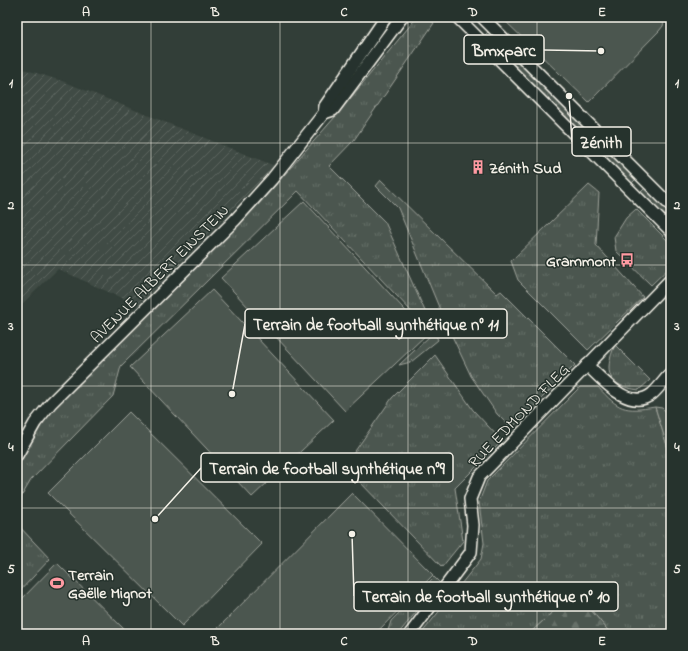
<svg xmlns="http://www.w3.org/2000/svg" width="688" height="651" viewBox="0 0 688 651" font-family="'Indie Flower',sans-serif">
<style>
.industrial{fill:url(#industrial-furrows)}
.grass{fill:url(#grass-tufts);stroke:#a0a49c}
.forest{fill:url(#forest-firs);stroke:#a0a49c}
.park{fill:#4c564f;stroke:#a0a49c}
.lines{fill:none;stroke-linecap:round;stroke-linejoin:round}
.minor-casing{stroke:#f4f1e8;stroke-width:14}
.minor{stroke:#26332d;stroke-width:11}
.grid{fill:none;stroke:#f4f1e8;stroke-width:1;stroke-opacity:0.55}
.labels{text-anchor:middle;stroke-width:3;stroke-linejoin:round;paint-order:stroke}
.poi-label{font-size:16px;font-weight:bold;fill:#f4f1e8;stroke:#26332d;text-anchor:start}
.street-label{font-size:16px;fill:#f4f1e8;stroke:#26332d}
.leader{fill:none;stroke:#f4f1e8;stroke-width:1.5}
.callout-dot{fill:#f4f1e8;stroke:#26332d;stroke-width:1.5}
.callout{fill:#26332d;stroke:#f4f1e8;stroke-width:1.5}
.callout-label{font-size:17px;text-anchor:middle;font-weight:bold;fill:#f4f1e8}
.neatline{fill:none;stroke:#f4f1e8;stroke-width:1.5}
.grid-label{font-size:13px;text-anchor:middle;font-weight:bold;fill:#f4f1e8}
</style>
<defs>
<pattern id="industrial-furrows" width="10" height="10" patternUnits="userSpaceOnUse"><rect width="10" height="10" fill="#404b44"/><path d="M-1 1l2-2M0 10L10 0M9 11l2-2" fill="none" stroke="#5c655f"/></pattern>
<pattern id="grass-tufts" width="24" height="20" patternUnits="userSpaceOnUse"><rect width="24" height="20" fill="#4c564f"/><path d="M3 7l-1-3M5 7V3M7 7l1-3M15 17l-1-3M17 17v-4M19 17l1-3" fill="none" stroke="#666f68"/></pattern>
<pattern id="forest-firs" width="22" height="20" patternUnits="userSpaceOnUse"><rect width="22" height="20" fill="#4c564f"/><path d="M5 1l3.5 6h-7zM16 11l3.5 6h-7z" fill="#666f68"/></pattern>
</defs>
<rect width="100%" height="100%" fill="#323e38"/>
<filter id="ink" filterUnits="userSpaceOnUse"><feTurbulence type="fractalNoise" baseFrequency=".025" numOctaves="2"/><feDisplacementMap in="SourceGraphic" scale="8" xChannelSelector="R" yChannelSelector="G"/><feConvolveMatrix kernelMatrix="1 2 1 2 8 2 1 2 1" color-interpolation-filters="sRGB"/></filter>
<g filter="url(#ink)">
<path class="industrial" d="M 17,67 L 62,81 L 275,166 L 139,306 L 58,269 L 17,309 Z"/>
<g class="grass">
<path d="M 417,17 L 427,17 L 434,23 L 354,140 L 329,166 L 385,222 L 438,340 L 411,362 L 399,365 L 431,335 L 428,329 L 298,191 L 121,366 L 113,396 L 31,480 L 17,504 L 17,468 L 41,426 L 62,398 L 183,281 L 256,207 L 335,117 Z"/>
<path d="M 490,30 L 637,178 L 631,184 L 483,37 Z"/>
<path d="M 381,180 L 497,294 L 501,291 L 575,365 L 514,426 L 510,427 L 497,414 L 471,376 L 443,317 L 398,208 L 376,186 Z"/>
<path d="M 589,185 L 599,193 L 596,245 L 643,297 L 588,350 L 518,280 L 511,261 Z"/>
<path d="M 647,186 L 671,210 L 671,224 L 640,193 Z"/>
<path d="M 636,209 L 671,244 L 671,266 L 651,285 L 616,251 L 614,237 L 626,218 Z"/>
<path d="M 615,345 L 650,380 L 639,390 C 608,386 603,373 615,345 Z"/>
<path d="M 435,355 L 473,410 L 502,441 L 455,488 L 463,541 L 442,567 L 357,479 L 353,454 L 392,398 Z"/>
<path d="M 580,387 L 598,387 C 619,410 624,412 655,407 L 671,458 L 671,634 L 611,634 L 575,591 L 529,634 L 421,634 L 481,559 L 484,543 L 479,502 L 487,481 Z"/>
<path d="M 17,524 L 50,559 L 17,594 Z"/>
<path d="M 434,577 L 440,583 L 398,634 L 387,634 L 391,621 Z"/>
</g>
<path class="forest" d="M 575,591 L 611,634 L 529,634 Z"/>
<g class="park">
<path d="M 501,17 L 665,17 L 663,26 L 659,31 L 589,102 Z"/>
<path d="M 304,201 L 427,334 L 345,411 L 221,278 Z"/>
<path d="M 212,290 L 334,420 L 252,497 L 130,367 Z"/>
<path d="M 655,407 L 662,408 L 671,416 L 671,458 Z"/>
<path d="M 129,412 L 262,544 L 182,626 L 48,493 Z"/>
<path d="M 352,493 L 433,575 L 375,634 L 212,634 Z"/>
<path d="M 57,563 L 129,634 L 17,634 L 17,604 Z"/>
</g>
<g class="lines">
<defs>
<g id="minor">
<path d="M 457,17 L 671,231"/>
<path d="M 482,17 L 671,206"/>
<path d="M 324,113 L 333,110 L 402,17"/>
<path d="M 587,365 C 602,379 629,412 652,394 C 659,388 665,379 671,373"/>
<path d="M 17,455 L 35,423 L 51,403 L 235,220 L 272,179 L 324,113 L 325,106 L 386,17"/>
<path d="M 410,634 L 471,552 L 473,525 L 470,499 L 479,477 L 671,279"/>
</g>
</defs>
<use href="#minor" class="minor-casing"/>
<use href="#minor" class="minor"/>
</g>
</g>
<path class="grid" d="M 151,17 L 151,634M 280,17 L 280,634M 408,17 L 408,634M 537,17 L 537,634M 17,143 L 671,143M 17,265 L 671,265M 17,386 L 671,386M 17,508 L 671,508"/>
<defs>
<symbol id="building-bare" viewBox="-9 -9 18 18"><path d="M-4-6H4V6H1V3H-1V6H-4ZM-2.5-4.3h1.7v1.8h-1.7ZM.8-4.3h1.7v1.8H.8ZM-2.5-1h1.7V.8h-1.7ZM.8-1h1.7V.8H.8Z" fill="#ff9aa2" stroke="#26332d" stroke-width="2.5" paint-order="stroke"/></symbol>
<symbol id="bus-bare" viewBox="-9 -9 18 18"><path d="M-5-6H5V4H4V6H2V4H-2V6H-4V4H-5ZM-3.5-4V0h7V-4ZM-3.5 1.2v1.5H-2V1.2ZM2 1.2v1.5H3.5V1.2Z" fill="#ff9aa2" stroke="#26332d" stroke-width="2.5" paint-order="stroke"/></symbol>
<symbol id="stadium-bare" viewBox="-9 -9 18 18"><path d="M0-5a6.5 5 0 1 0 0 10a6.5 5 0 1 0 0-10ZM-3.5-1.8h7v3.6h-7Z" fill="#ff9aa2" stroke="#26332d" stroke-width="2.5" paint-order="stroke"/></symbol>
</defs>
<g fill-rule="evenodd">
<use href="#building-bare" x="468" y="157" width="20" height="20"/>
<use href="#bus-bare" x="617" y="250" width="20" height="20"/>
<use href="#stadium-bare" x="47" y="573" width="20" height="20"/>
</g>
<g class="labels">
<g class="poi-label">
<text x="489" y="173">Zénith Sud</text>
<text x="616" y="266" text-anchor="end">Grammont</text>
<text x="68" y="580">Terrain<tspan x="68" dy="18">Gaëlle Mignot</tspan></text>
</g>
<g class="street-label">
<text transform="translate(159 273) rotate(-45)" y="6">AVENUE ALBERT EINSTEIN</text>
<text transform="translate(518 415) rotate(-46)" y="6">RUE EDMOND FLEG</text>
</g>
</g>
<path class="leader" d="M601 51L544 50M569 96L572 142M232 394L245 324M155 519L201 468M352 534L354 596"/>
<g class="callout-dot">
<circle cx="601" cy="51" r="4"/>
<circle cx="569" cy="96" r="4"/>
<circle cx="232" cy="394" r="4"/>
<circle cx="155" cy="519" r="4"/>
<circle cx="352" cy="534" r="4"/>
</g>
<g class="callout">
<rect x="464" y="35" width="80" height="29" rx="4"/>
<rect x="572" y="127" width="59" height="29" rx="4"/>
<rect x="245" y="309" width="262" height="29" rx="4"/>
<rect x="201" y="453" width="252" height="29" rx="4"/>
<rect x="354" y="582" width="264" height="29" rx="4"/>
</g>
<g class="callout-label">
<text x="504" y="56">Bmxparc</text>
<text x="601" y="148">Zénith</text>
<text x="376" y="330">Terrain de football synthétique n° 11</text>
<text x="327" y="474">Terrain de football synthétique n°9</text>
<text x="486" y="602">Terrain de football synthétique n° 10</text>
</g>
<rect width="688" height="651" fill="none" stroke="#26332d" stroke-width="44"/>
<rect x="22" y="22" width="644" height="607" class="neatline"/>
<g class="grid-label">
<text x="86" y="16">A</text>
<text x="215" y="16">B</text>
<text x="344" y="16">C</text>
<text x="473" y="16">D</text>
<text x="602" y="16">E</text>
<text x="11" y="87">1</text>
<text x="677" y="87">1</text>
<text x="11" y="209">2</text>
<text x="677" y="209">2</text>
<text x="11" y="330">3</text>
<text x="677" y="330">3</text>
<text x="11" y="451">4</text>
<text x="677" y="451">4</text>
<text x="11" y="573">5</text>
<text x="677" y="573">5</text>
<text x="86" y="645">A</text>
<text x="215" y="645">B</text>
<text x="344" y="645">C</text>
<text x="473" y="645">D</text>
<text x="602" y="645">E</text>
</g>
</svg>
